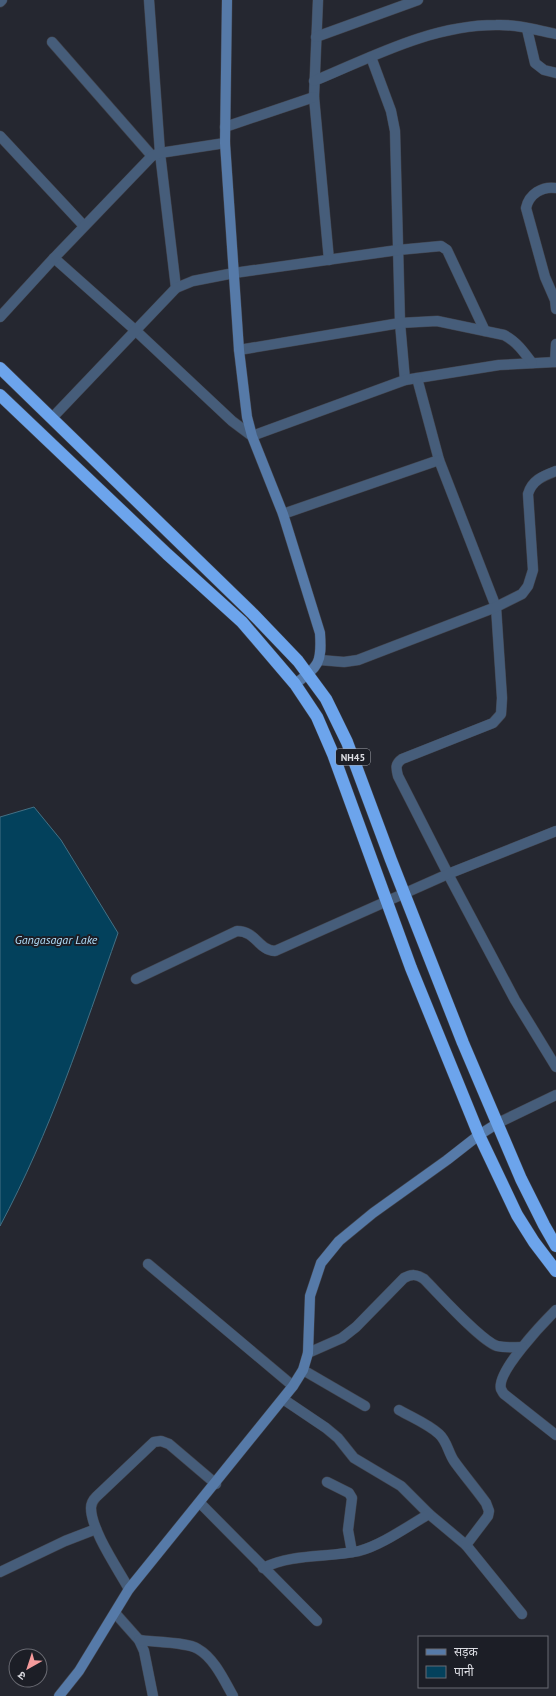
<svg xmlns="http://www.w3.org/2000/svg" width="556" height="1696" viewBox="0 0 556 1696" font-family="'PT Sans','Noto Sans Devanagari',sans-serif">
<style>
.water{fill:#03415c;stroke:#447084}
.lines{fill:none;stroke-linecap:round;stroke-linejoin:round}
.street-casing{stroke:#42444d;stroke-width:11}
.secondary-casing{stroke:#42444d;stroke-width:11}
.highway-casing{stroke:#42444d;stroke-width:13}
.street{stroke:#465d7a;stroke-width:10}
.secondary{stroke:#567aa8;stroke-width:10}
.highway{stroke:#6ca4ec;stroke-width:12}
.labels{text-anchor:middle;stroke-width:4;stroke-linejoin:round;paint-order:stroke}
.shield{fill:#1c1e26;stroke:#a2a4aa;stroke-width:1}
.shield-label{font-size:10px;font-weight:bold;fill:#dcdde3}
.water-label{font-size:12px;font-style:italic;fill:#b1defa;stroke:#1c1e26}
</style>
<rect width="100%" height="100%" fill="#252730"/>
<path class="water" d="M 34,807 L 61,840 L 118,933 C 83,1032 50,1133 0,1226 L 0,817 Z"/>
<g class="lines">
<defs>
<g id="street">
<path d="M 149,0 L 160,153 L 176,288"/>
<path d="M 318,0 L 314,97 L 329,260"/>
<path d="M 0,2 L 2,0"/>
<path d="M 527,29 L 535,63 L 544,70 L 556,73"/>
<path d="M 316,37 L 418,0"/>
<path d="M 52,42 L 152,156"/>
<path d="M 371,57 L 391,111 L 395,131 L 400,323 L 405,380"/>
<path d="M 314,81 C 372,57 431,25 496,25 C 516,24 536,30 556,34"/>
<path d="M 225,127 L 314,97"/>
<path d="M 0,136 L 84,226"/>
<path d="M 556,188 C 542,186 529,194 526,208 L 545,277 L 555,300 L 556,309"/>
<path d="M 54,258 L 135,330 L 232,421 L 252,436 L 405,380 L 499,365 L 556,362"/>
<path d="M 0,317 L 54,258 L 152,156 L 160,153 L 225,143"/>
<path d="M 239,350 L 400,323 L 437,321 L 504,335 C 516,341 524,352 532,363"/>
<path d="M 555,362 L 556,344"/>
<path d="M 417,378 L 439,460 L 496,607 L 502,698 L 501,714 L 493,723 L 402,759 C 395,764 396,768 398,776 L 448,874 L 515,1000 L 556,1067"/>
<path d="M 52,418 L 176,288 L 193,281 L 234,273 L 398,250 L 441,246 L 447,250 L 485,331"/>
<path d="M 283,514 L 439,460"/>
<path d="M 320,660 L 344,662 L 358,660 L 496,607 L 522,594 L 528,586 L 533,570 L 528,494 C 532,480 543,476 556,471"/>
<path d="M 136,979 L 237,931 C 256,931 258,950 275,951 L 448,874 L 556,831"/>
<path d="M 498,1123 L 556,1095"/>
<path d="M 148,1264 L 293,1386"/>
<path d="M 556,1310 C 544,1322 496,1372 501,1389 C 502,1391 503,1393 504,1394 L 556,1435"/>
<path d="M 308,1353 L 342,1338 L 356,1327 L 404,1278 C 412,1274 416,1274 424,1279 C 439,1294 480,1340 497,1346 C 506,1348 514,1347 522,1347"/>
<path d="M 303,1370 L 365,1406"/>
<path d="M 283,1399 L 326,1428 L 338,1438 L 354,1458 L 401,1486 L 429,1514 L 466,1545 L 522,1614"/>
<path d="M 399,1410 C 413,1418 428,1424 439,1434 C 447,1441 448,1452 454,1461 C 464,1475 476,1489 486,1503 L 489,1511 L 488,1516 L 466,1545"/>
<path d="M 327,1482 L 349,1493 L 352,1498 L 348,1530 L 352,1552"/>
<path d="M 200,1503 L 317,1621"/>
<path d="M 263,1568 C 293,1553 327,1558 359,1551 C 382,1545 408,1526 429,1514"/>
<path d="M 0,1572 L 65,1541 L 96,1529"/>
<path d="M 129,1589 C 118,1569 91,1530 91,1508 C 91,1503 93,1500 96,1497 L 154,1442 L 161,1441 L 169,1444 L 216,1484"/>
<path d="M 115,1613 L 139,1640 L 144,1651 L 153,1696"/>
<path d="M 139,1640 C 152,1642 188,1642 198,1649 C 214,1658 224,1680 233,1696"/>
</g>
<g id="secondary">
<path d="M 227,0 L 225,143 L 239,350 L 247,417 L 252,436 L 283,514 L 320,633 C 322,663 319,666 295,684"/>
<path d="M 59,1696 L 79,1671 L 129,1589 L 293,1386 L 303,1370 L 308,1353 L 310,1296 L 321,1263 L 339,1241 L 373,1213 L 447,1160 L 479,1135 L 498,1123"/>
</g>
<g id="highway">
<path d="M 0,368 L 253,614 L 298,661 L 326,699 L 347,742 L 391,860 L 463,1043 L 521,1179 L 544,1225 L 556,1246"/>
<path d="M 0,395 L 167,554 L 242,622 L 295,684 L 317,717 L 333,754 L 411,968 L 479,1135 L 517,1215 L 534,1242 L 556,1271"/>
</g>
</defs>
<use href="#street" class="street-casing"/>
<use href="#secondary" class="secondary-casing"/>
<use href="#highway" class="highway-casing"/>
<use href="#street" class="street"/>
<use href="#secondary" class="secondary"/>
<use href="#highway" class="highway"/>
</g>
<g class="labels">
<rect class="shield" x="336" y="749" width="34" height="16" rx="3"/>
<g class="shield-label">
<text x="353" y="761">NH45</text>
</g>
<g class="water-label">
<text x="56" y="944">Gangasagar Lake</text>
</g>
</g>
<rect x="418" y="1636" width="130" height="52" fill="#1c1e26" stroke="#696a72"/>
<rect x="426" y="1649" width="20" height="6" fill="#567aa8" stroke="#696a72"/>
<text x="454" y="1656" font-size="12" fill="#dcdde3">सड़क</text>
<rect x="426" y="1666" width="20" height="12" fill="#03415c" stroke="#696a72"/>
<text x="454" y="1676" font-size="12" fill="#dcdde3">पानी</text>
<g transform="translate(28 1668) rotate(219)"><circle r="19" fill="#1c1e26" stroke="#696a72"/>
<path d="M0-3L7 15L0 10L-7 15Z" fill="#f59b9c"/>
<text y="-6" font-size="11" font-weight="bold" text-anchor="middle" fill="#dcdde3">उ</text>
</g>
</svg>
